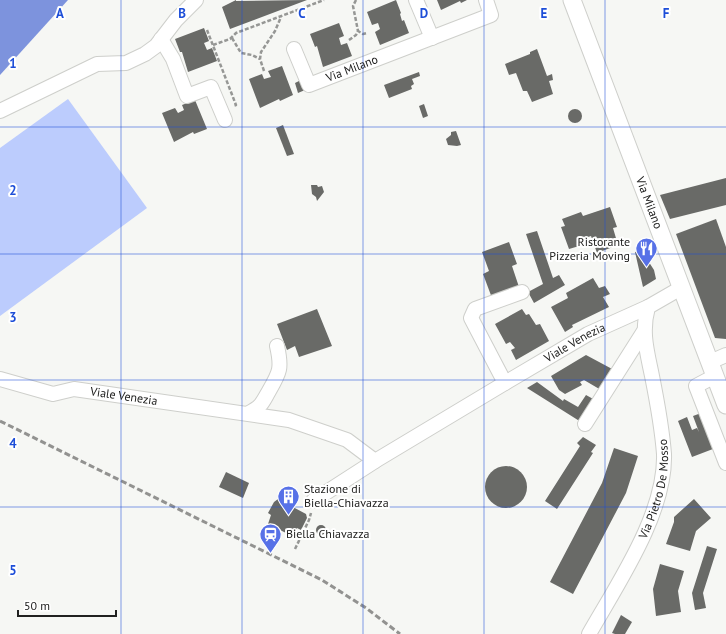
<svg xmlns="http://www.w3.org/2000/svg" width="726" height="634" viewBox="0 0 726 634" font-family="'PT Sans',sans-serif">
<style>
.green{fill:#bcccfd}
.water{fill:#7d93dd}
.building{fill:#696a67}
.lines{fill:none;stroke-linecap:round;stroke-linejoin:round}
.minor-casing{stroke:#cecfcb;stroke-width:16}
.major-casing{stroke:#cecfcb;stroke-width:19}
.path{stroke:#969795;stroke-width:2.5;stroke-dasharray:4 2;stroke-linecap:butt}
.minor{stroke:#fff;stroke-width:14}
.major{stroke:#fff;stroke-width:17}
.rail{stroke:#929290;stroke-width:3;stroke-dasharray:6 3;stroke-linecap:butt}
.grid{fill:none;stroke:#1d4ed8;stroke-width:1;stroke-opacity:0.55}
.labels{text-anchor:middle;stroke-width:4;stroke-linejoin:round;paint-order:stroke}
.street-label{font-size:12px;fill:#212120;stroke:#fff}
.poi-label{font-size:12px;fill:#212120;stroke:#fff;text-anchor:start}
.grid-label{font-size:13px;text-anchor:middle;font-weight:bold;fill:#1d4ed8;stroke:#fff;stroke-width:4;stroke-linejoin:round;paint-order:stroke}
</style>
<rect width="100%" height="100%" fill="#f6f7f4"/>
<path class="green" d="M 68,99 L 147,208 L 0,316 L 0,148 Z"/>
<path class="water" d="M 0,0 L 68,0 L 0,75 Z"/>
<g class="building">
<path d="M 236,0 L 236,1 L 307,0 L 230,29 L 222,7 Z"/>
<path d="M 396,0 L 401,13 L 400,14 L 402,21 L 404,20 L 409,33 L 380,45 L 375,32 L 380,29 L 378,23 L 372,25 L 367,12 Z"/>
<path d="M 437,0 L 467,0 L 461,3 L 460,1 L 441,10 Z"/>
<path d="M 339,23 L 344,36 L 339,38 L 341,45 L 347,43 L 352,56 L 323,67 L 317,46 L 315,47 L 310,34 Z"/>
<path d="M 204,28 L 209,41 L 204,43 L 207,50 L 212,48 L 217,61 L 188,72 L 182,52 L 180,52 L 175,39 Z"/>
<path d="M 537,49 L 547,76 L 552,74 L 553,80 L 549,81 L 553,94 L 532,102 L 527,91 L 523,91 L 516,73 L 509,75 L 505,64 L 530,54 L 530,52 Z"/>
<path d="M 282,66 L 293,95 L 280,101 L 279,99 L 260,108 L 249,79 L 262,74 L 264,79 L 271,77 L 268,71 Z"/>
<path d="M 419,72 L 420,76 L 412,79 L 414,84 L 411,86 L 412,89 L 389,98 L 384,85 Z"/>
<path d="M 301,80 L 305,90 L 298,93 L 295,83 Z"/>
<path d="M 195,100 L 207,129 L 194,134 L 193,132 L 174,142 L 162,113 L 175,108 L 178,113 L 184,110 L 182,105 Z"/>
<path d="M 424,104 L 428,116 L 423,118 L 419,106 Z"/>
<circle cx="575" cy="116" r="7"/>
<path d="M 283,125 L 294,154 L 287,156 L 276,128 Z"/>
<path d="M 456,131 L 461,145 L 457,146 L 448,145 L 446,139 L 451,135 L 451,132 Z"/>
<path d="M 726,178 L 726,205 L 670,219 L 660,195 Z"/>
<path d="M 311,185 L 317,185 L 318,187 L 322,186 L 324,192 L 317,201 L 316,197 L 312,194 Z"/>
<path d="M 610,207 L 617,227 L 613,228 L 618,245 L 597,253 L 591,236 L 585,238 L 586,244 L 569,249 L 561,227 L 565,226 L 562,219 L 581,212 L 583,216 Z"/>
<path d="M 716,219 L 726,247 L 726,339 L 715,338 L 676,234 Z"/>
<path d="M 537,231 L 553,278 L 559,275 L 565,285 L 534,303 L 528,292 L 543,284 L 526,234 Z"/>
<path d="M 509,242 L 517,264 L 512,266 L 519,287 L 492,298 L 483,274 L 489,271 L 482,252 Z"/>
<path d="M 644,250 L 645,256 L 654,270 L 656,279 L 643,287 L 635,252 Z"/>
<path d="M 593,278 L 599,288 L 605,286 L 610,294 L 603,297 L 609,307 L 572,325 L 573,327 L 565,332 L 551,307 L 568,298 L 566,293 Z"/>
<path d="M 317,309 L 332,346 L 299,357 L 295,346 L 287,350 L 277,324 Z"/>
<path d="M 522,309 L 526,315 L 529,314 L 536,325 L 540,324 L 549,341 L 516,360 L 511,350 L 515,348 L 510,342 L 506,344 L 495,324 Z"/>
<path d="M 586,355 L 614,370 L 601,390 L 584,380 L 580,382 L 582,385 L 565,394 L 559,390 L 551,376 Z"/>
<path d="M 537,382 L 563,401 L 564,399 L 578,407 L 586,395 L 595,400 L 581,422 L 527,388 Z"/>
<path d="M 712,409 L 726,444 L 692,457 L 678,421 L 687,417 L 692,430 L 697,428 L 699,432 L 693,416 Z"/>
<path d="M 583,437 L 596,445 L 591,452 L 593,453 L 557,509 L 545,501 L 580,446 L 577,443 Z"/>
<path d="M 614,448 L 638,456 L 626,493 L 573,594 L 550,582 L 602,483 Z"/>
<circle cx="506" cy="487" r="21"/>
<path d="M 226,472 L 249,483 L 243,498 L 219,487 Z"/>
<path d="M 278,499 L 306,514 L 307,518 L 301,530 L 297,528 L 292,536 L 268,524 L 271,515 L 268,513 L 274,502 Z"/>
<path d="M 694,499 L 711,518 L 696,531 L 690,551 L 666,544 L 674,522 L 674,517 Z"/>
<circle cx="321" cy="530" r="5"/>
<path d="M 707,546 L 717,549 L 703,593 L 706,608 L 695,610 L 692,593 Z"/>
<path d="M 660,564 L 684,571 L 678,591 L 681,612 L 656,616 L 653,589 Z"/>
<path d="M 621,615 L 632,622 L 625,634 L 615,634 L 612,633 Z"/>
</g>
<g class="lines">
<defs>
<g id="minor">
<path d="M 416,0 L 432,38"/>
<path d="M 161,39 L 173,59 L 187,96 L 211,87 L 225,120"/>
<path id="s1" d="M 294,49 L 309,85 L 491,15 L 486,0"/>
<path d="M 0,111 L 97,64 L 126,63 L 145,54 L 156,46 L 176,20 L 196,0"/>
<path d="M 710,362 L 726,355"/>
<path d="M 715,376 L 696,386 L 726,463"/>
<path id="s2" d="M 0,379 L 53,394 L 74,389 L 289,420 L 347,440 L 375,461"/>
<path d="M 505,383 L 471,318 L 475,309 L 522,292"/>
<path d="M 249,413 C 262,406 262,403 269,391 C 280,372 282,368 277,346"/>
<path d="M 585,424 L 644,331"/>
<path id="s3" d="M 313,501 L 375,461 L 505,383 L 588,334 L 648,307"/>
<path id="s4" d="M 589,634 C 618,583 666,513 664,454 C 662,428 657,401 652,376 C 647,351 641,332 648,307 L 681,288"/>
</g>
<g id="major">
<path id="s5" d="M 572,0 L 726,405"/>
</g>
</defs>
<use href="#minor" class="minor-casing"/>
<use href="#major" class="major-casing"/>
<g class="path">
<path d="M 356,0 L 353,6 L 358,31"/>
<path d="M 207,30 L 236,105 L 233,106"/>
<path d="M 232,38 L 241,53 L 252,55 L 260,59"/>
<path d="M 349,40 L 356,35 L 358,31 L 363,34 L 367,33"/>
<path d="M 213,45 L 230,39 L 236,33 L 324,0"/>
<path d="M 264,71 L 260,59 L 261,52 L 275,31 L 281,17"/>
<path d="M 295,549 L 309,520 L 311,513"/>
</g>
<use href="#minor" class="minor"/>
<use href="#major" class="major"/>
<path class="rail" d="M 0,421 L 322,580 L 366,608 L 400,634"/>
</g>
<path class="grid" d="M 121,0 L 121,634M 242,0 L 242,634M 363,0 L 363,634M 484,0 L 484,634M 605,0 L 605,634M 0,127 L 726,127M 0,254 L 726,254M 0,380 L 726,380M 0,507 L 726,507"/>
<defs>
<symbol id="restaurant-pin" viewBox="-11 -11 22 30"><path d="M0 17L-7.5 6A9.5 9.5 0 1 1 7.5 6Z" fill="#5771e7" stroke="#fff"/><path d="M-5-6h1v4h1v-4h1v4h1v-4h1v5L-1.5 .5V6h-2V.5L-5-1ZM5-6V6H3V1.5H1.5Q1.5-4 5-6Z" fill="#fff"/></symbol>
<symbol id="building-pin" viewBox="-11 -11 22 30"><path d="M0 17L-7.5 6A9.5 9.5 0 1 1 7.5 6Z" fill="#5771e7" stroke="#fff"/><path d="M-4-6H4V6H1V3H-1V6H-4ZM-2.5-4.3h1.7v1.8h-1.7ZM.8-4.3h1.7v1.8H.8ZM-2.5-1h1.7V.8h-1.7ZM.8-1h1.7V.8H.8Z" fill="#fff"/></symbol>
<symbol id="station-pin" viewBox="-11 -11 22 30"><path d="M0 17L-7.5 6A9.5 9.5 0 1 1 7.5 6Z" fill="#5771e7" stroke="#fff"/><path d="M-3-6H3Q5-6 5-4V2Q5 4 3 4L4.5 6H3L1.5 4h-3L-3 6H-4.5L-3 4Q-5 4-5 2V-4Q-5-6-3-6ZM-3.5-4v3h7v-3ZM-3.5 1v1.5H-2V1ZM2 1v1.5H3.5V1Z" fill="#fff"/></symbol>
</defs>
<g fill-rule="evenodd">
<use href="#restaurant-pin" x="634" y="236" width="25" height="34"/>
<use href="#building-pin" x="276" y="484" width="25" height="34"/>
<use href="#station-pin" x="258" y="522" width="25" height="34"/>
</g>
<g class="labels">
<g class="street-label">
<text dy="4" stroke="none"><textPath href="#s1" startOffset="85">Via Milano</textPath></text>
<text dy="4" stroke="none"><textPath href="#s5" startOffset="217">Via Milano</textPath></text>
<text dy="4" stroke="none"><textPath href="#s3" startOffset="306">Viale Venezia</textPath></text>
<text dy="4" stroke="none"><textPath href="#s2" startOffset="127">Viale Venezia</textPath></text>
<text dy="4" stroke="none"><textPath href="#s4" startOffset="161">Via Pietro De Mosso</textPath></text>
</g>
<g class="poi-label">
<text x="630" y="246" text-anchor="end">Ristorante<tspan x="630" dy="14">Pizzeria Moving</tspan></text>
<text x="304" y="493">Stazione di<tspan x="304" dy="14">Biella-Chiavazza</tspan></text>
<text x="286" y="538">Biella Chiavazza</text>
</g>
</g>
<g class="grid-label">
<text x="60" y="18">A</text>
<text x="182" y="18">B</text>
<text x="302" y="18">C</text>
<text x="424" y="18">D</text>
<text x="544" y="18">E</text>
<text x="666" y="18">F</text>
<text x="13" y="68">1</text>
<text x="13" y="195">2</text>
<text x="13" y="322">3</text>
<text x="13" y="448">4</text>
<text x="13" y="575">5</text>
</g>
<path d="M18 610v6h98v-6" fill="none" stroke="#212120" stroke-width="2"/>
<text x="24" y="610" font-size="12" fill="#212120" stroke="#ffffff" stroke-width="3" paint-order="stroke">50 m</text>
</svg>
